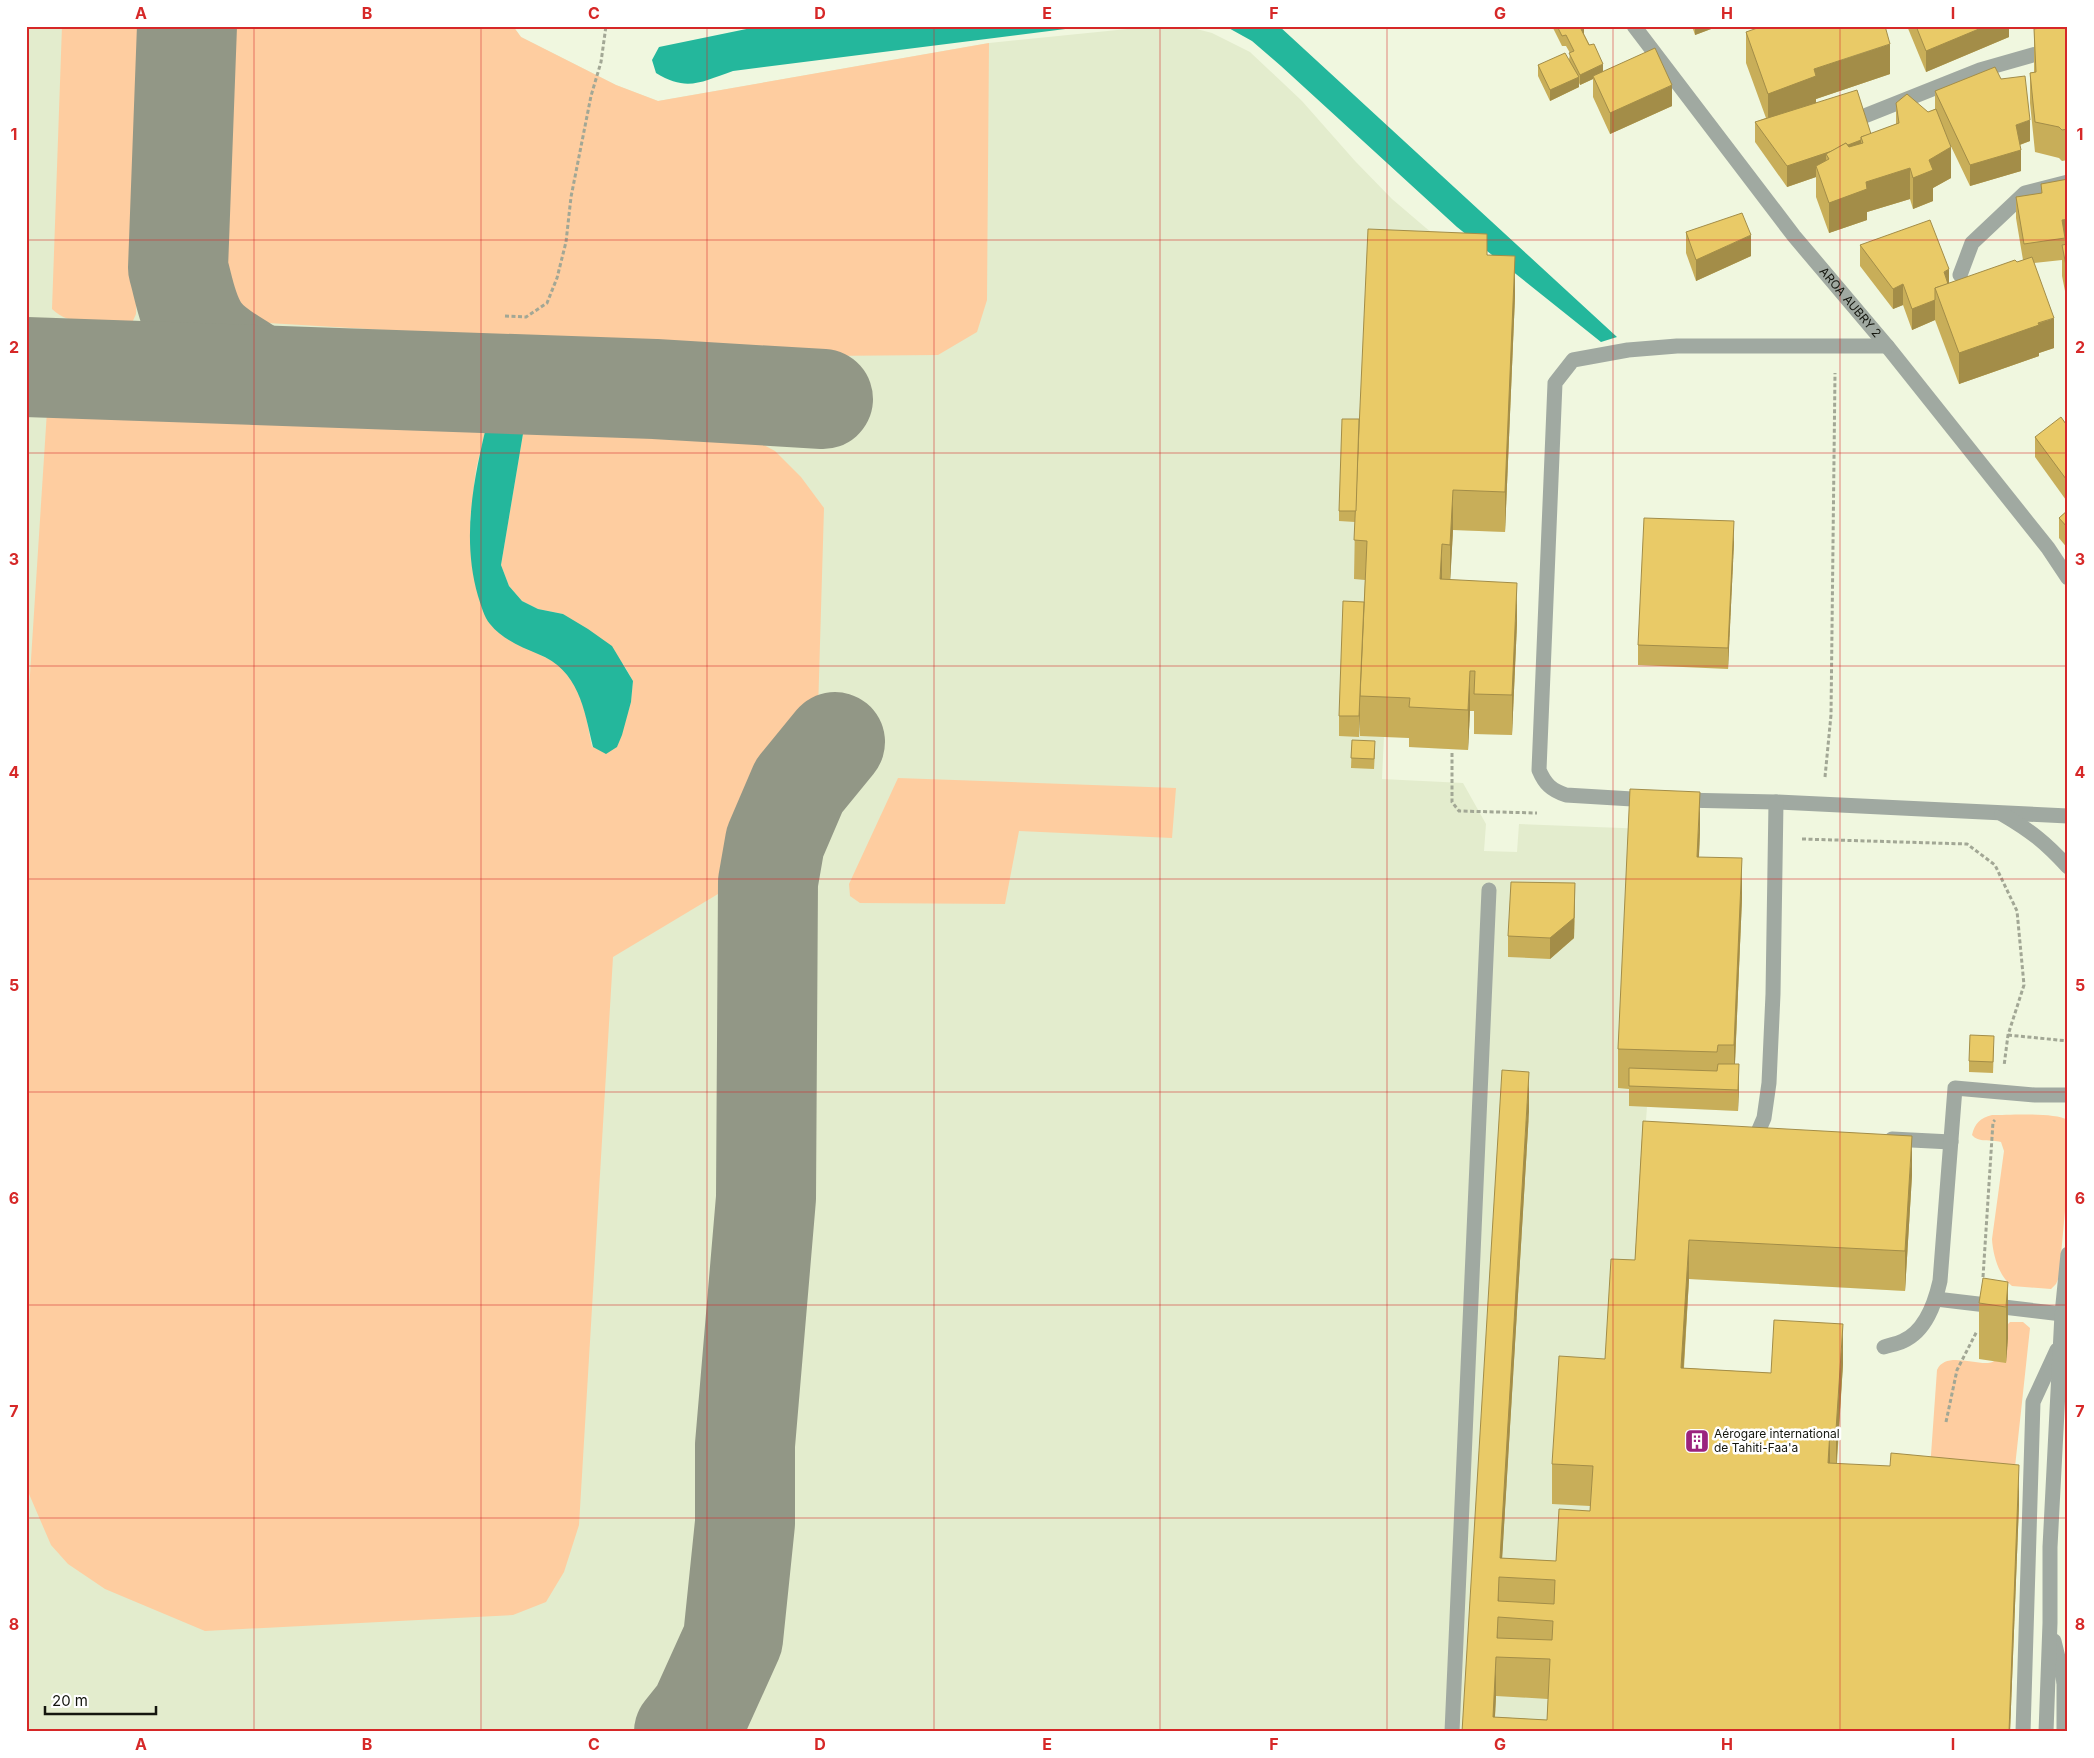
<svg xmlns="http://www.w3.org/2000/svg" width="2094" height="1758" viewBox="0 0 2094 1758" font-family="Inter,sans-serif">
<style>
.built{fill:#e3eccd}
.green{fill:#fecda0}
.water{fill:#24b79c}
.lines{fill:none;stroke-linecap:round;stroke-linejoin:round}
.taxiway{stroke:#929786;stroke-width:100}
.path{stroke:#a2a795;stroke-width:3;stroke-dasharray:4 2.5;stroke-linecap:butt}
.service{stroke:#a0a9a1;stroke-width:15}
.minor{stroke:#a0a9a1;stroke-width:15}
.wall{fill:#c8ae59;fill-rule:evenodd}
.shaded-wall{fill:#a38d48}
.building{fill:#e9ca67;stroke:#a38d48;fill-rule:evenodd}
.grid{fill:none;stroke:#d62828;stroke-width:1;stroke-opacity:0.55}
.labels{text-anchor:middle;stroke-width:5;stroke-linejoin:round;paint-order:stroke}
.street-label{font-size:12px;fill:#14160e;stroke:#fff}
.poi-label{font-size:12px;fill:#14160e;stroke:#fff;text-anchor:start}
.neatline{fill:none;stroke:#d62828;stroke-width:2}
.grid-label{font-size:16px;text-anchor:middle;font-weight:bold;fill:#d62828}
</style>
<rect width="100%" height="100%" fill="#f0f7df"/>
<path class="built" d="M 26,26 L 513,26 L 521,37 L 616,85 L 658,101 L 989,43 L 1157,26 L 1189,27 L 1212,33 L 1250,52 L 1302,101 L 1355,161 L 1392,199 L 1426,228 L 1462,257 L 1487,295 L 1515,296 L 1505,532 L 1453,530 L 1450,584 L 1440,619 L 1517,623 L 1511,735 L 1474,734 L 1475,711 L 1470,711 L 1468,750 L 1409,747 L 1409,738 L 1384,736 L 1382,779 L 1463,783 L 1486,824 L 1484,851 L 1517,852 L 1519,824 L 1700,831 L 1697,896 L 1742,898 L 1734,1085 L 1739,1085 L 1738,1111 L 1647,1107 L 1643,1161 L 1912,1175 L 1905,1291 L 1689,1279 L 1681,1408 L 1771,1412 L 1774,1360 L 1843,1364 L 1836,1470 L 1928,1497 L 2019,1505 L 2010,1732 L 26,1732 Z"/>
<g class="green">
<path d="M 62,26 L 146,26 L 136,314 L 132,323 L 125,325 C 101,323 70,327 52,309 Z"/>
<path d="M 229,26 L 513,26 L 521,37 L 616,85 L 658,101 L 989,43 L 987,300 L 977,332 L 938,355 L 823,356 L 268,323 C 240,314 233,307 219,281 Z"/>
<path d="M 47,411 L 488,419 L 476,469 L 470,520 L 540,655 C 549,659 560,664 567,672 C 584,692 587,723 592,747 L 617,747 L 631,702 L 633,681 L 624,665 L 563,614 L 538,609 L 522,601 L 509,586 L 501,565 L 525,422 L 721,431 L 749,437 L 775,451 L 801,477 L 824,508 L 818,711 L 767,787 L 723,891 L 613,957 L 579,1525 L 564,1572 L 546,1602 L 513,1615 L 205,1631 L 105,1589 L 68,1564 L 51,1545 L 26,1487 L 26,737 Z"/>
<path d="M 898,778 L 1176,788 L 1172,838 L 1019,831 L 1005,904 L 860,903 L 850,896 L 849,884 Z"/>
<path d="M 1992,1115 C 2009,1115 2054,1112 2068,1120 L 2068,1178 L 2059,1277 L 2056,1284 L 2051,1289 L 2012,1286 C 1999,1276 1993,1256 1992,1239 L 2004,1151 L 2001,1142 C 1991,1139 1978,1143 1972,1135 C 1975,1123 1980,1118 1992,1115 Z"/>
<path d="M 2010,1322 L 2023,1322 L 2030,1328 L 2011,1504 L 1928,1497 L 1937,1370 C 1945,1352 1972,1364 1988,1363 C 1992,1363 1996,1360 1999,1358 L 2007,1325 Z"/>
</g>
<g class="water">
<path d="M 761,26 L 836,26 L 845,28 L 863,26 L 1089,26 L 733,71 C 701,82 687,92 656,73 L 652,60 L 659,47 Z"/>
<path d="M 1225,26 L 1279,26 L 1617,337 L 1601,342 L 1457,227 L 1281,66 L 1252,41 Z"/>
<path d="M 488,419 L 525,422 L 501,565 L 509,586 L 522,601 L 538,609 L 563,614 L 588,629 L 612,646 L 633,681 L 631,702 L 622,735 L 617,747 L 606,754 L 593,747 C 584,709 579,670 538,654 C 521,647 502,639 490,624 C 484,617 481,605 478,596 C 461,537 474,477 488,419 Z"/>
</g>
<g class="lines">
<g class="taxiway">
<path d="M 187,26 L 178,268 C 184,289 187,312 200,331 C 212,349 240,363 259,375"/>
<path d="M 26,367 L 655,389 L 823,399"/>
<path d="M 684,1732 L 700,1712 L 733,1639 L 745,1523 L 745,1445 L 766,1198 L 768,882 L 775,842 L 799,786 L 835,742"/>
</g>
<g class="path">
<path d="M 505,316 L 526,317 L 547,303 L 557,278 L 566,242 L 571,197 L 591,96 L 601,62 L 606,26"/>
<path d="M 1452,753 L 1452,802 L 1459,811 L 1537,813"/>
<path d="M 1825,777 L 1831,715 L 1835,373"/>
<path d="M 1802,839 L 1967,844 L 1995,865 L 2017,911 L 2024,985 L 2008,1035 L 2004,1066"/>
<path d="M 2008,1035 L 2068,1041"/>
<path d="M 1983,1277 L 1993,1122 L 1995,1120"/>
<path d="M 1946,1422 L 1957,1370 L 1977,1331"/>
</g>
<g class="service">
<path id="s1" d="M 1634,26 L 1794,236 L 1887,346 L 2048,548 L 2068,578"/>
<path d="M 1649,800 L 1566,795 C 1551,790 1545,784 1539,770 L 1555,383 L 1573,360 L 1628,350 L 1677,346 L 1887,346"/>
<path d="M 1680,800 L 1776,802 L 2068,816"/>
<path d="M 2002,814 C 2031,831 2045,842 2068,867"/>
<path d="M 1892,1139 L 1951,1142"/>
<path d="M 1749,1142 L 1758,1132 L 1764,1118 L 1769,1083 L 1773,994 L 1776,802"/>
<path d="M 1936,1299 L 2062,1314 L 2068,1254"/>
<path d="M 1884,1347 C 1890,1345 1897,1344 1903,1341 C 1926,1331 1935,1303 1940,1281 L 1955,1088 L 2035,1095 L 2068,1095"/>
<path d="M 2054,1641 L 2064,1682 L 2068,1684"/>
<path d="M 1452,1732 L 1489,890"/>
<path d="M 2023,1732 L 2033,1402 L 2057,1350"/>
<path d="M 2046,1732 L 2050,1623 L 2050,1547 L 2062,1314 L 2068,1299"/>
<path d="M 2064,1732 L 2064,1682"/>
</g>
<g class="minor">
<path d="M 1867,115 L 1980,70 L 2068,45"/>
<path d="M 1960,275 L 1972,243 L 2025,193 L 2068,182"/>
</g>
</g>
<g class="wall">
<path d="M 1552,26 L 1584,26 L 1584,34 L 1603,71 L 1672,106 L 1610,134 L 1593,97 L 1593,79 L 1580,85 L 1579,83 L 1579,87 L 1550,101 L 1538,76 L 1538,65 L 1569,60 L 1570,53 L 1566,46 L 1562,46 Z"/>
<path d="M 1692,26 L 1719,26 L 1695,35 Z"/>
<path d="M 1907,26 L 2009,26 L 2009,37 L 1926,72 Z"/>
<path d="M 2068,26 L 2068,160 L 2062,161 L 2059,158 L 2035,152 L 2030,103 L 2030,73 L 2034,72 L 2034,29 Z"/>
<path d="M 1746,32 L 1890,74 L 1816,99 L 1816,102 L 1871,134 L 1896,124 L 1896,103 L 1928,112 L 1935,109 L 1935,91 L 2030,141 L 2020,145 L 2021,171 L 1970,186 L 1947,138 L 1951,178 L 1933,188 L 1933,201 L 1913,209 L 1910,199 L 1867,212 L 1867,220 L 1829,233 L 1816,197 L 1816,177 L 1787,187 L 1755,142 L 1755,122 L 1766,118 L 1746,63 Z"/>
<path d="M 2068,179 L 2065,240 L 2065,245 L 2068,244 L 2068,306 L 2062,276 L 2062,260 L 2034,263 L 2054,348 L 2039,353 L 2039,356 L 1959,384 L 1935,320 L 1912,330 L 1903,305 L 1893,309 L 1860,266 L 1860,245 L 1949,283 L 2017,262 L 2023,260 L 2016,218 L 2016,197 L 2041,193 L 2041,184 Z"/>
<path d="M 1686,232 L 1751,256 L 1696,281 L 1686,253 Z"/>
<path d="M 1487,255 L 1515,296 L 1505,532 L 1453,530 L 1450,580 L 1517,623 L 1512,735 L 1474,734 L 1474,711 L 1470,711 L 1468,750 L 1409,747 L 1409,738 L 1360,736 L 1360,713 L 1359,737 L 1339,736 L 1339,716 L 1364,602 L 1365,580 L 1354,579 L 1355,522 L 1339,521 L 1339,511 L 1359,430 Z"/>
<path d="M 2068,427 L 2068,499 L 2066,500 L 2035,457 L 2035,437 Z"/>
<path d="M 2068,510 L 2068,549 L 2059,538 L 2059,518 Z"/>
<path d="M 1734,542 L 1728,669 L 1638,665 L 1638,645 Z"/>
<path d="M 1352,740 L 1375,751 L 1374,769 L 1351,768 Z"/>
<path d="M 1700,831 L 1699,857 L 1742,898 L 1735,1064 L 1739,1085 L 1738,1111 L 1629,1106 L 1629,1089 L 1618,1088 L 1618,1049 Z"/>
<path d="M 1575,904 L 1574,938 L 1550,959 L 1508,957 L 1508,936 Z"/>
<path d="M 1994,1046 L 1993,1073 L 1969,1072 L 1969,1061 Z"/>
<path d="M 1529,1112 L 1502,1558 L 1556,1561 L 1590,1511 L 1590,1506 L 1552,1504 L 1552,1464 L 1605,1359 L 1635,1260 L 1643,1121 L 1912,1175 L 1905,1291 L 1689,1279 L 1684,1368 L 1771,1373 L 1843,1364 L 1837,1463 L 2019,1504 L 2010,1732 L 1462,1732 ZM 1496,1696 L 1548,1699 L 1547,1720 L 1495,1717 Z"/>
<path d="M 2008,1282 L 2008,1338 L 2006,1363 L 1979,1359 L 1979,1303 Z"/>
</g>
<g class="shaded-wall">
<path d="M 1581,26 L 1584,26 L 1584,34 L 1580,37 Z"/>
<path d="M 1695,26 L 1719,26 L 1695,35 Z"/>
<path d="M 1986,26 L 2009,26 L 2009,37 L 1926,72 L 1926,51 Z"/>
<path d="M 1890,44 L 1890,74 L 1816,99 L 1816,107 L 1768,124 L 1768,94 L 1814,69 Z"/>
<path d="M 1603,64 L 1603,75 L 1593,76 L 1593,79 L 1580,85 L 1580,75 Z"/>
<path d="M 1579,77 L 1579,87 L 1550,101 L 1550,90 Z"/>
<path d="M 1672,85 L 1672,106 L 1610,134 L 1610,113 Z"/>
<path d="M 2030,120 L 2030,141 L 2016,146 L 2016,125 Z"/>
<path d="M 1861,140 L 1861,161 L 1829,159 L 1826,154 L 1826,173 L 1816,166 L 1816,177 L 1787,187 L 1787,166 Z"/>
<path d="M 1951,147 L 1951,178 L 1933,188 L 1933,201 L 1913,209 L 1913,178 L 1929,160 Z"/>
<path d="M 2021,150 L 2021,171 L 1970,186 L 1970,165 Z"/>
<path d="M 1910,168 L 1910,199 L 1867,212 L 1867,220 L 1829,233 L 1829,203 L 1866,182 Z"/>
<path d="M 2068,219 L 2068,240 L 2065,240 L 2062,220 Z"/>
<path d="M 1751,235 L 1751,256 L 1696,281 L 1696,260 Z"/>
<path d="M 1515,256 L 1515,296 L 1505,532 L 1505,492 Z"/>
<path d="M 1949,269 L 1949,290 L 1944,272 Z"/>
<path d="M 1903,284 L 1903,305 L 1893,309 L 1893,289 Z"/>
<path d="M 1935,300 L 1935,320 L 1912,330 L 1912,309 Z"/>
<path d="M 2054,318 L 2054,348 L 2039,353 L 2039,356 L 1959,384 L 1959,353 Z"/>
<path d="M 2068,478 L 2068,499 L 2066,500 L 2066,479 Z"/>
<path d="M 1453,490 L 1453,530 L 1450,584 L 1450,545 Z"/>
<path d="M 1734,521 L 1734,542 L 1728,669 L 1728,648 Z"/>
<path d="M 1442,544 L 1442,584 L 1440,579 Z"/>
<path d="M 1517,583 L 1517,623 L 1512,735 L 1512,695 Z"/>
<path d="M 1470,671 L 1470,711 L 1468,750 L 1468,710 Z"/>
<path d="M 1360,696 L 1360,713 L 1359,737 L 1359,716 Z"/>
<path d="M 1700,792 L 1700,831 L 1697,897 L 1697,857 Z"/>
<path d="M 1742,858 L 1742,898 L 1734,1085 L 1734,1045 Z"/>
<path d="M 1575,883 L 1574,938 L 1550,959 L 1550,938 Z"/>
<path d="M 1739,1064 L 1739,1085 L 1738,1111 L 1738,1090 Z"/>
<path d="M 1529,1072 L 1529,1112 L 1501,1577 L 1500,1558 Z"/>
<path d="M 1912,1136 L 1912,1175 L 1905,1291 L 1905,1251 Z"/>
<path d="M 1689,1240 L 1689,1279 L 1681,1408 L 1681,1368 Z"/>
<path d="M 2008,1282 L 2008,1338 L 2006,1363 L 2006,1307 Z"/>
<path d="M 1843,1324 L 1843,1364 L 1836,1470 L 1836,1430 Z"/>
<path d="M 1830,1430 L 1830,1470 L 1828,1463 Z"/>
<path d="M 2019,1465 L 2019,1504 L 2010,1732 L 2009,1732 Z"/>
<path d="M 1499,1577 L 1499,1617 L 1498,1617 L 1498,1657 L 1497,1657 L 1498,1601 Z"/>
<path d="M 1496,1657 L 1496,1696 L 1494,1732 L 1493,1717 Z"/>
</g>
<g class="building">
<path d="M 1557,26 L 1581,26 L 1580,27 L 1589,45 L 1594,44 L 1603,64 L 1580,75 L 1569,53 L 1574,51 L 1566,35 L 1562,36 Z"/>
<path d="M 1763,26 L 1885,26 L 1890,44 L 1814,69 L 1816,76 L 1768,94 L 1746,32 Z"/>
<path d="M 1916,26 L 1986,26 L 1926,51 Z"/>
<path d="M 2052,26 L 2068,26 L 2068,129 L 2062,130 L 2059,127 L 2035,122 L 2030,73 L 2036,72 L 2034,29 Z"/>
<path d="M 1655,48 L 1672,85 L 1610,113 L 1593,76 Z"/>
<path d="M 1565,53 L 1579,77 L 1550,90 L 1538,65 Z"/>
<path d="M 1995,67 L 2001,79 L 2025,76 L 2030,120 L 2016,125 L 2021,150 L 1970,165 L 1935,91 Z"/>
<path d="M 1857,90 L 1871,134 L 1861,137 L 1861,140 L 1848,145 L 1846,143 L 1832,151 L 1787,166 L 1755,122 Z"/>
<path d="M 1907,94 L 1928,112 L 1936,109 L 1951,147 L 1929,160 L 1933,170 L 1913,178 L 1910,168 L 1866,182 L 1867,189 L 1829,203 L 1816,166 L 1829,159 L 1826,154 L 1846,143 L 1849,147 L 1863,143 L 1861,137 L 1899,123 L 1896,103 Z"/>
<path d="M 2068,179 L 2068,219 L 2062,220 L 2065,238 L 2024,244 L 2016,197 L 2042,193 L 2041,184 Z"/>
<path d="M 1742,213 L 1751,235 L 1696,260 L 1686,232 Z"/>
<path d="M 1930,220 L 1949,269 L 1944,272 L 1948,284 L 1935,288 L 1935,300 L 1912,309 L 1903,284 L 1893,289 L 1860,245 Z"/>
<path d="M 1368,229 L 1487,234 L 1487,255 L 1515,256 L 1505,492 L 1453,490 L 1450,545 L 1442,544 L 1440,579 L 1517,583 L 1512,695 L 1474,694 L 1475,671 L 1470,671 L 1468,710 L 1409,707 L 1410,698 L 1360,696 L 1367,541 L 1354,540 Z"/>
<path d="M 2068,244 L 2068,276 L 2062,245 Z"/>
<path d="M 2032,257 L 2054,318 L 2038,323 L 2039,325 L 1959,353 L 1935,288 L 2015,260 L 2017,262 Z"/>
<path d="M 2061,417 L 2068,427 L 2068,478 L 2066,479 L 2035,437 Z"/>
<path d="M 1342,419 L 1359,419 L 1356,511 L 1339,511 Z"/>
<path d="M 2068,510 L 2068,528 L 2059,518 Z"/>
<path d="M 1644,518 L 1734,521 L 1728,648 L 1638,645 Z"/>
<path d="M 1343,601 L 1364,602 L 1359,716 L 1339,716 Z"/>
<path d="M 1352,740 L 1375,741 L 1374,759 L 1351,758 Z"/>
<path d="M 1630,789 L 1700,792 L 1697,857 L 1742,858 L 1734,1045 L 1718,1045 L 1717,1052 L 1618,1049 Z"/>
<path d="M 1511,882 L 1575,883 L 1574,918 L 1550,938 L 1508,936 Z"/>
<path d="M 1970,1035 L 1994,1036 L 1993,1062 L 1969,1061 Z"/>
<path d="M 1718,1064 L 1739,1064 L 1738,1090 L 1629,1086 L 1629,1068 L 1717,1071 Z"/>
<path d="M 1502,1070 L 1529,1072 L 1500,1558 L 1556,1561 L 1559,1509 L 1590,1511 L 1593,1466 L 1552,1464 L 1559,1356 L 1605,1359 L 1611,1259 L 1635,1260 L 1643,1121 L 1912,1136 L 1905,1251 L 1689,1240 L 1681,1368 L 1771,1373 L 1774,1320 L 1843,1324 L 1836,1430 L 1830,1430 L 1828,1463 L 1890,1466 L 1891,1453 L 2019,1465 L 2009,1732 L 1462,1732 ZM 1499,1577 L 1555,1580 L 1554,1604 L 1498,1601 ZM 1498,1617 L 1553,1621 L 1552,1640 L 1497,1638 ZM 1496,1657 L 1550,1659 L 1547,1720 L 1493,1717 Z"/>
<path d="M 1983,1278 L 2008,1282 L 2006,1307 L 1979,1303 Z"/>
</g>
<path class="grid" d="M 254,26 L 254,1732M 481,26 L 481,1732M 707,26 L 707,1732M 934,26 L 934,1732M 1160,26 L 1160,1732M 1387,26 L 1387,1732M 1613,26 L 1613,1732M 1840,26 L 1840,1732M 26,240 L 2068,240M 26,453 L 2068,453M 26,666 L 2068,666M 26,879 L 2068,879M 26,1092 L 2068,1092M 26,1305 L 2068,1305M 26,1518 L 2068,1518"/>
<defs>
<symbol id="building-square" viewBox="-11 -11 22 22"><rect x="-9" y="-9" width="18" height="18" rx="4" fill="#9a237e" stroke="#fff"/><path d="M-4-6H4V6H1V3H-1V6H-4ZM-2.5-4.3h1.7v1.8h-1.7ZM.8-4.3h1.7v1.8H.8ZM-2.5-1h1.7V.8h-1.7ZM.8-1h1.7V.8H.8Z" fill="#fff"/></symbol>
</defs>
<g fill-rule="evenodd">
<use href="#building-square" x="1683" y="1427" width="28" height="28"/>
</g>
<g class="labels">
<g class="street-label">
<text dy="4" stroke="none"><textPath href="#s1" startOffset="351">AROA AUBRY 2</textPath></text>
</g>
<g class="poi-label">
<text x="1714" y="1438">Aérogare international<tspan x="1714" dy="14">de Tahiti-Faa'a</tspan></text>
</g>
</g>
<rect width="2094" height="1758" fill="none" stroke="#ffffff" stroke-width="55"/>
<path d="M45 1706v8h111v-8" fill="none" stroke="#14160e" stroke-width="2.5"/>
<text x="52" y="1706" font-size="15" fill="#14160e" stroke="#ffffff" stroke-width="4" paint-order="stroke">20 m</text>
<rect x="28" y="28" width="2038" height="1702" class="neatline"/>
<g class="grid-label">
<text x="141" y="19">A</text>
<text x="367" y="19">B</text>
<text x="594" y="19">C</text>
<text x="820" y="19">D</text>
<text x="1047" y="19">E</text>
<text x="1274" y="19">F</text>
<text x="1500" y="19">G</text>
<text x="1727" y="19">H</text>
<text x="1953" y="19">I</text>
<text x="14" y="140">1</text>
<text x="2080" y="140">1</text>
<text x="14" y="353">2</text>
<text x="2080" y="353">2</text>
<text x="14" y="565">3</text>
<text x="2080" y="565">3</text>
<text x="14" y="778">4</text>
<text x="2080" y="778">4</text>
<text x="14" y="991">5</text>
<text x="2080" y="991">5</text>
<text x="14" y="1204">6</text>
<text x="2080" y="1204">6</text>
<text x="14" y="1417">7</text>
<text x="2080" y="1417">7</text>
<text x="14" y="1630">8</text>
<text x="2080" y="1630">8</text>
<text x="141" y="1750">A</text>
<text x="367" y="1750">B</text>
<text x="594" y="1750">C</text>
<text x="820" y="1750">D</text>
<text x="1047" y="1750">E</text>
<text x="1274" y="1750">F</text>
<text x="1500" y="1750">G</text>
<text x="1727" y="1750">H</text>
<text x="1953" y="1750">I</text>
</g>
</svg>
